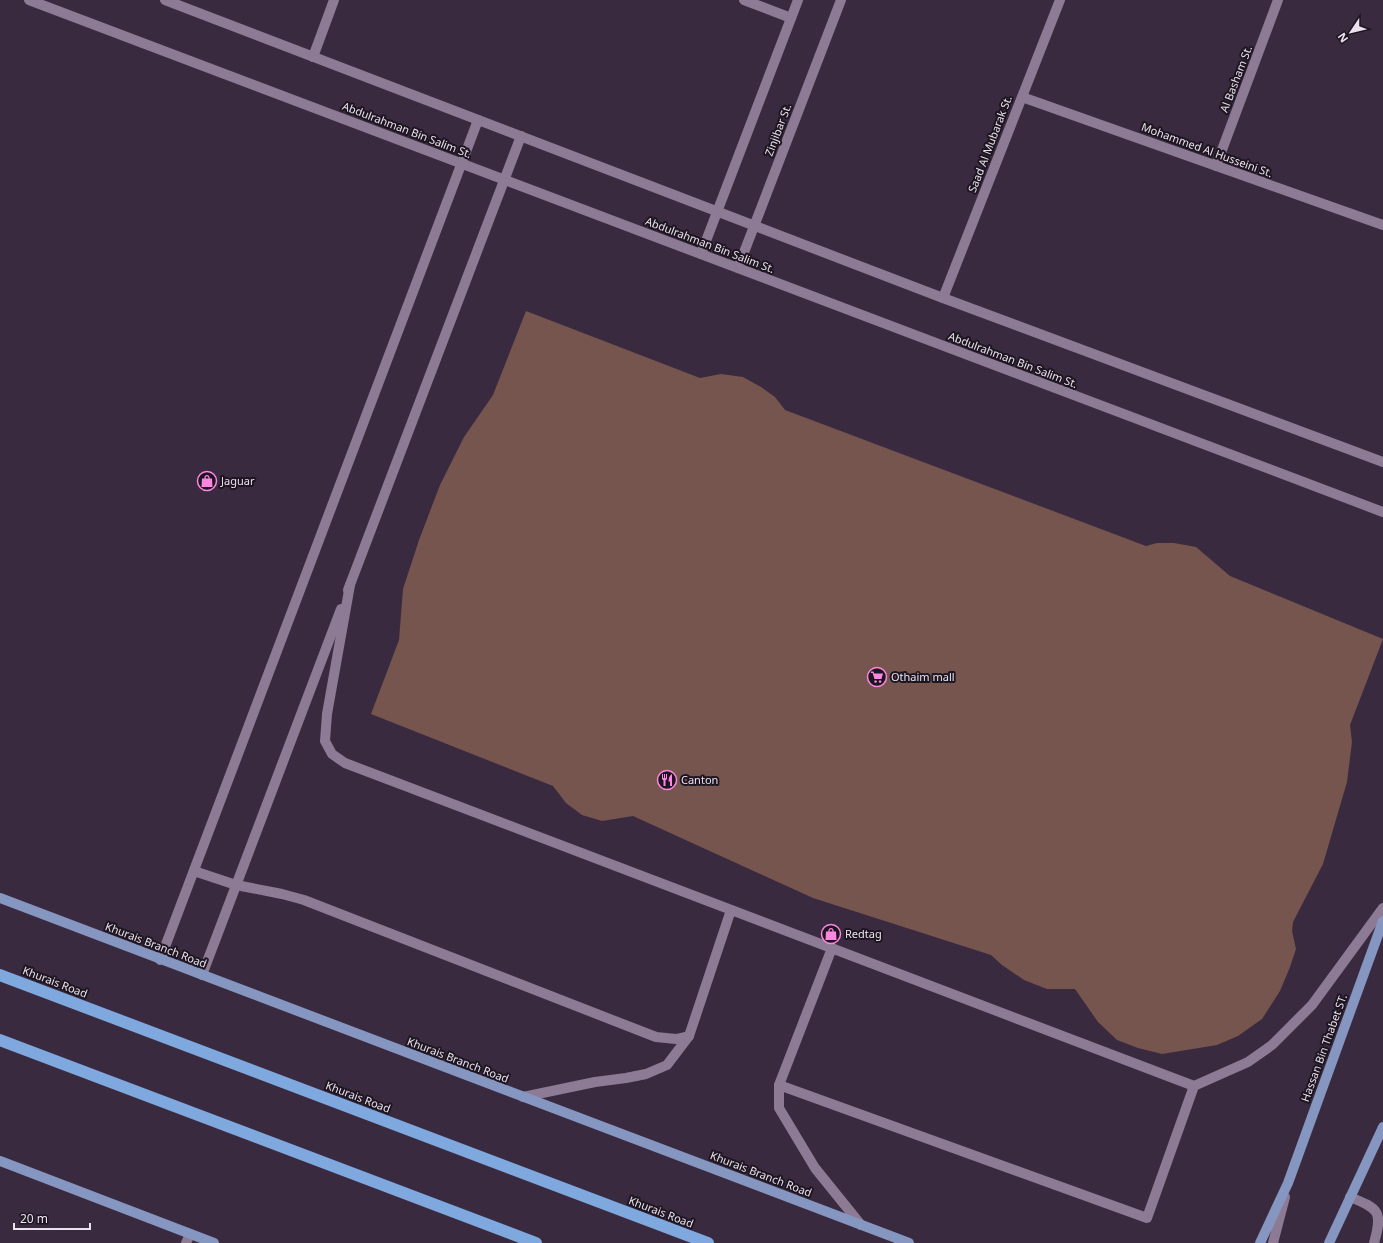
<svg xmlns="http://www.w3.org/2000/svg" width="1383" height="1243" viewBox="0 0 1383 1243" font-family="'Noto Sans',sans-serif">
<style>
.building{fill:#75554d}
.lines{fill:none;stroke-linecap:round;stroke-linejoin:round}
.minor{stroke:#8d7a94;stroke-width:10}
.major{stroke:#8596c0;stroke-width:10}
.highway{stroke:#7fa8de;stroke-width:12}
.labels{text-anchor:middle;stroke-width:4;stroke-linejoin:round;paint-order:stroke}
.street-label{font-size:11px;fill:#ebe1ef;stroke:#1d1620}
.poi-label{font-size:11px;fill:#ebe1ef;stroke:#1d1620;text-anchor:start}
</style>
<rect width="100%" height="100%" fill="#3a2a40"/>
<path class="building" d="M 526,311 L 700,378 L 721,374 L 743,377 L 761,387 L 775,397 L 785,410 L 1146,546 L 1157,543 L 1174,543 L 1196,547 L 1230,576 L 1383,639 L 1350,725 L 1352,742 L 1347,782 L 1323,864 L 1293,922 L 1292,931 L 1296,949 L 1290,967 L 1280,991 L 1262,1019 L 1238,1036 L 1217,1045 L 1162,1054 L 1138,1048 L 1117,1040 L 1098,1022 L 1075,989 L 1047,989 L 1024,980 L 1002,965 L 991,955 L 813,898 L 633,816 L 602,821 L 582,815 L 566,803 L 553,786 L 371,714 L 399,640 L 403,589 L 419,540 L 440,485 L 464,437 L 493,395 Z"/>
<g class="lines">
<g class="minor">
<path d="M 29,0 L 1383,512"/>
<path d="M 165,0 L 943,298 L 1383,462"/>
<path d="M 744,0 L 791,18"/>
<path d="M 313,57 L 334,0"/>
<path d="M 1022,97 L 1383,225"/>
<path d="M 1216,166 L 1278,0"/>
<path d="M 701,254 L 798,0"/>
<path d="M 738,268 L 841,0"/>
<path d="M 943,298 L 1060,0"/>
<path d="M 350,585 L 327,714 L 325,741 L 332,754 L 345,763 L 1194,1086 L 1248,1062 L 1272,1045 L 1312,1005 L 1383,908"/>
<path d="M 348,590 L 521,136"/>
<path d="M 194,871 L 236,885 L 282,894 L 304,900 L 656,1037 L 676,1039 L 689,1036"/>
<path d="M 832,948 L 779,1085 L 779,1108 L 815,1168 L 861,1225"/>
<path d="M 160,960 L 478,120"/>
<path d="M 202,975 L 341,609"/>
<path d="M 779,1085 L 1147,1218 L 1194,1086"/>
<path d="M 523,1097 L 595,1082 L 626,1078 L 646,1074 L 667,1065 L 689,1036 L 731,910"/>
<path d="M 1350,1197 C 1379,1209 1383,1211 1374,1243"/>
<path d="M 186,1243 L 190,1234"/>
<path d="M 1273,1243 L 1285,1197"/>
</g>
<g class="major">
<path d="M 0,898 L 909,1243"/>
<path d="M 0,1161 L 214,1243"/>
<path d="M 1260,1243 L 1288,1183 L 1383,921"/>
<path d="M 1329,1243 L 1383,1127"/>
</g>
<g class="highway">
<path d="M 0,975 L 708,1243"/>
<path d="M 0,1040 L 536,1243"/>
</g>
</g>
<defs>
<symbol id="shop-ring" viewBox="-11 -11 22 22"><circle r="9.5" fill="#1d1620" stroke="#fd86e1" stroke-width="1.5"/><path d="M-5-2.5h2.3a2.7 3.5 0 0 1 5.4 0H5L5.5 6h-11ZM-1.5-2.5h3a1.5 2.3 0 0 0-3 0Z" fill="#fd86e1"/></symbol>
<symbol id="supermarket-ring" viewBox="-11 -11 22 22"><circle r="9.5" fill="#1d1620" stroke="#fd86e1" stroke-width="1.5"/><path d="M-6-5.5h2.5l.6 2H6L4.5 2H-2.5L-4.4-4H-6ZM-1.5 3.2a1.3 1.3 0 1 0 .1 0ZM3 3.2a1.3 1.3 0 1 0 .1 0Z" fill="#fd86e1"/></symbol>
<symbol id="restaurant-ring" viewBox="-11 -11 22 22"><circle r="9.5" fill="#1d1620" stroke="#fd86e1" stroke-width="1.5"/><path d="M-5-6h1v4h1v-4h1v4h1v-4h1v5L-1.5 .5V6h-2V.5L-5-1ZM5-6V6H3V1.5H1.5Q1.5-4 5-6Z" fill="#fd86e1"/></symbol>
</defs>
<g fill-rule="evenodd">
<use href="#shop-ring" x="196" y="470" width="22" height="22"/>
<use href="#supermarket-ring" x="866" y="666" width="22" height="22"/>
<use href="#restaurant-ring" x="656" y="769" width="22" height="22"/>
<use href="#shop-ring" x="820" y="923" width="22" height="22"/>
</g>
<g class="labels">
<g class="street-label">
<text transform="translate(1236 79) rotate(-69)" y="4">Al Basham St.</text>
<text transform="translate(407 130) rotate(21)" y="4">Abdulrahman Bin Salim St.</text>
<text transform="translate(778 130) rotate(-69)" y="4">Zinjibar St.</text>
<text transform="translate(990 144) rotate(-69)" y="4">Saad Al Mubarak St.</text>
<text transform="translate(1207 150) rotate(20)" y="4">Mohammed Al Husseini St.</text>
<text transform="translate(710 245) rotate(21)" y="4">Abdulrahman Bin Salim St.</text>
<text transform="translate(1013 360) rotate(21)" y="4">Abdulrahman Bin Salim St.</text>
<text transform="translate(156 945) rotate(21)" y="4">Khurais Branch Road</text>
<text transform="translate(55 982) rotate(21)" y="4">Khurais Road</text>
<text transform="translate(1324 1048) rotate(-70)" y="4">Hassan Bin Thabet ST.</text>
<text transform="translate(458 1060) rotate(21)" y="4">Khurais Branch Road</text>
<text transform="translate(358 1097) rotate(21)" y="4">Khurais Road</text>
<text transform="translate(761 1174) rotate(21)" y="4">Khurais Branch Road</text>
<text transform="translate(661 1212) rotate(21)" y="4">Khurais Road</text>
</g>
<g class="poi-label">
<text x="221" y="485">Jaguar</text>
<text x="891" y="681">Othaim mall</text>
<text x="681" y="784">Canton</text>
<text x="845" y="938">Redtag</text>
</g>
</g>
<g transform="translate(1351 32) rotate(235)" stroke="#1d1620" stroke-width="3" paint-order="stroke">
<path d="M0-3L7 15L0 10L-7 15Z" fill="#ebe1ef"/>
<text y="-6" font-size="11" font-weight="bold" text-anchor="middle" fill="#ebe1ef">N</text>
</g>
<path d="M14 1223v6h76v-6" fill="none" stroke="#ebe1ef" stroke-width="2"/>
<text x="20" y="1223" font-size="12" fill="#ebe1ef" stroke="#1d1620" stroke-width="3" paint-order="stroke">20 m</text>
</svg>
